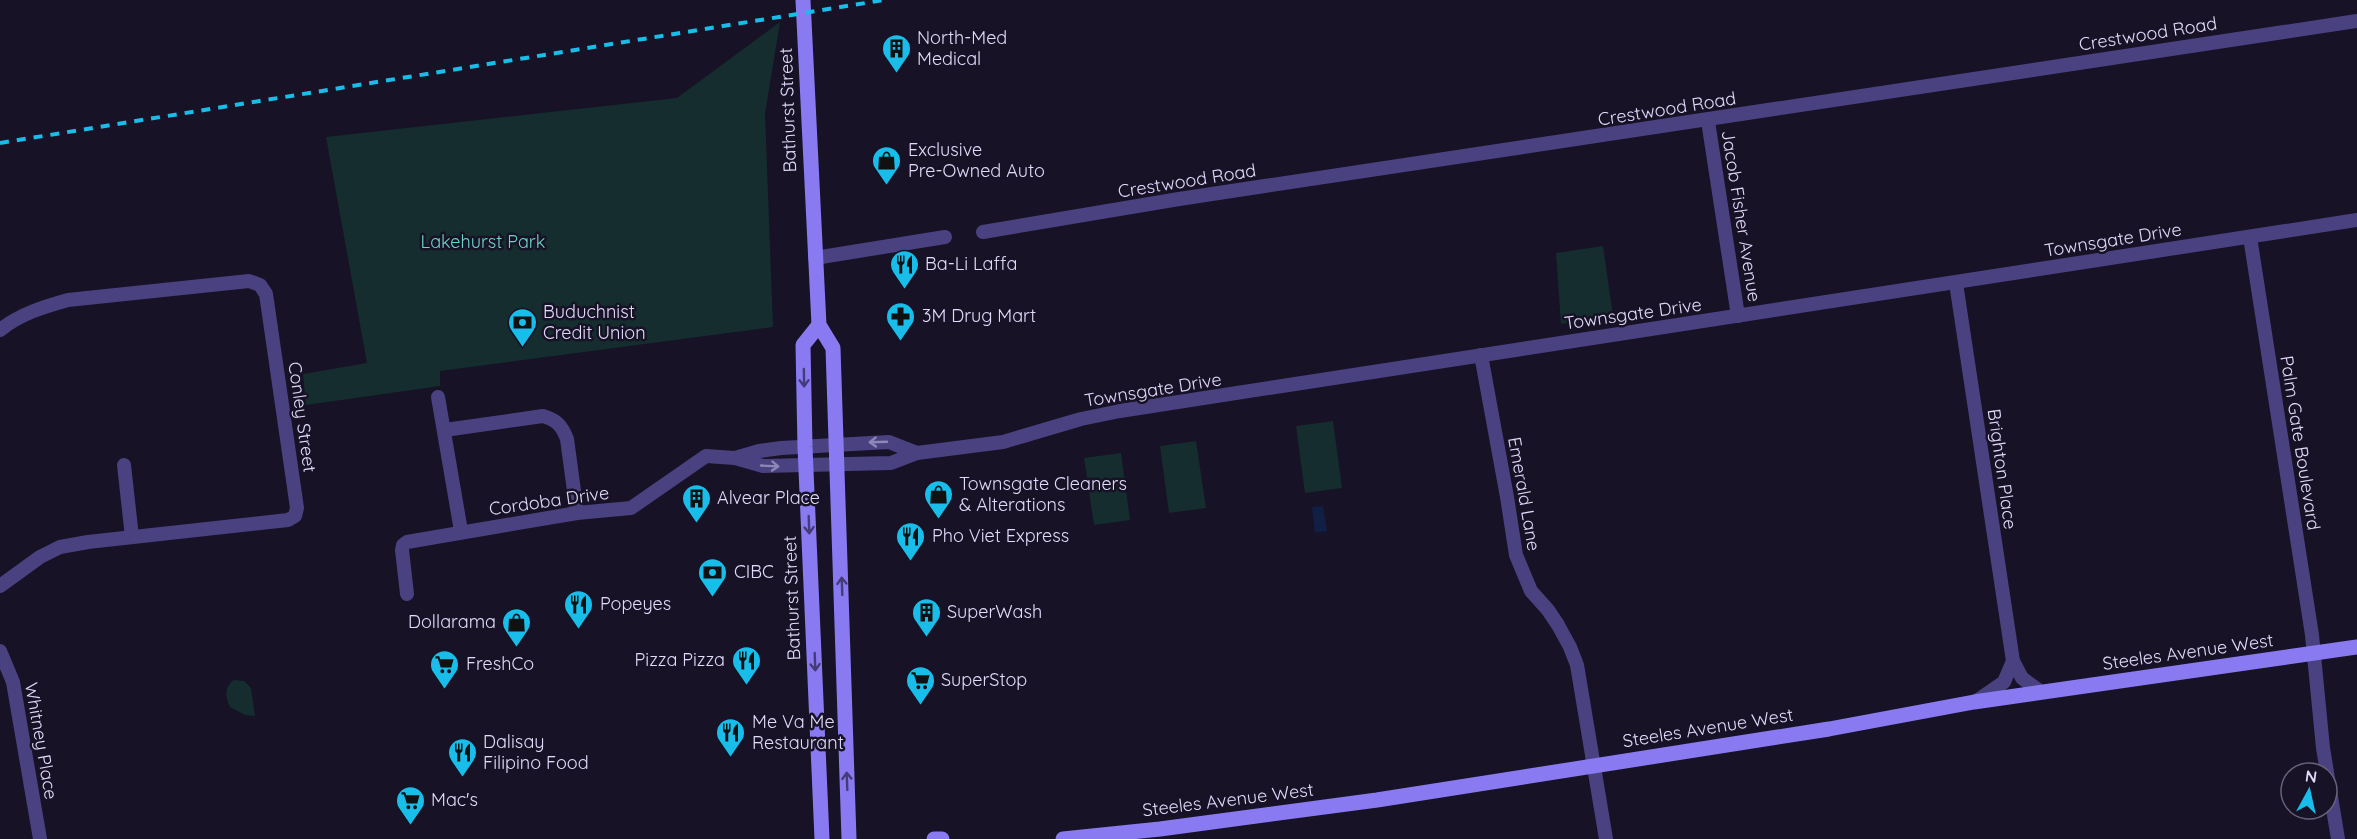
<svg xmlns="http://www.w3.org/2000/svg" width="2357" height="839" viewBox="0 0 2357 839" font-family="Quicksand,sans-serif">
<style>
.green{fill:#152d2f}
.water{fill:#111f45}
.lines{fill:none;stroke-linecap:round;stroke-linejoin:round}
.street{stroke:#4a4180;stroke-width:14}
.secondary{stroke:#897af2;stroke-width:15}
.rail{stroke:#18bee9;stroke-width:4;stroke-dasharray:9 8;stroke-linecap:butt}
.oneway{stroke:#453c77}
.oneway2{stroke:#8e86b7}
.labels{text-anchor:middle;stroke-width:5;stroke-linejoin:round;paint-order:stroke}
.street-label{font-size:18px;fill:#e1dafb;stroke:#171225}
.poi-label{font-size:18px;fill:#e1dafb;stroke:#171225;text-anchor:start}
.park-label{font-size:18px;fill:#6cd5c6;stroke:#171225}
</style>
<rect width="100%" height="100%" fill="#171225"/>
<g class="green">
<path d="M 780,22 L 765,114 L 773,327 L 440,371 L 440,386 L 306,405 L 303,374 L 367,363 L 326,137 L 677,98 Z"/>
<path d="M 1603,246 L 1613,316 L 1561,324 L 1556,253 Z"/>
<path d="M 1333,421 L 1342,488 L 1305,493 L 1296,426 Z"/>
<path d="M 1196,441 L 1206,508 L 1169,513 L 1160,446 Z"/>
<path d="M 1121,453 L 1130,520 L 1094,525 L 1084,458 Z"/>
<path d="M 234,680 L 244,681 L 251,688 L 255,716 L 245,715 L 230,707 C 225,697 224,687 234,680 Z"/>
</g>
<path class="water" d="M 1323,506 L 1327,531 L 1315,533 L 1312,507 Z"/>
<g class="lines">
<g class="street">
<path d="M 1708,121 L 1738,316"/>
<path d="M 983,232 L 1179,199 L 2357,21"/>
<path d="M 2250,237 L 2312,635 L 2323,748 L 2338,839"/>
<path d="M 815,258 L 945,237"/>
<path d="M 1956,283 L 2013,661 L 2022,678 L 2041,692"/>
<path d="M 0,330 C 20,314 43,307 68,300 L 249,281 L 260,285 L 266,294 L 297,508 L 295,516 L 288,520 L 88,542 L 60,547 L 40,557 L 0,586"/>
<path d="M 1481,355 L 1507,497 L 1516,555 L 1531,591 L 1548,610 L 1558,625 L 1570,647 L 1577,665 L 1606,839"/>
<path d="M 438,397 L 461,531"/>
<path d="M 445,430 L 543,416 C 557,420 562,426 567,439 L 577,513"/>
<path d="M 735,458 L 759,451 L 781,448 L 889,442 L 917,453"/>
<path d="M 124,465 L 132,537"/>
<path d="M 407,594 L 402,550 L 403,545 L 407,542 L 577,513 L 631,508 L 706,456 L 735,458 L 763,466 L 891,463 L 917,453 L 1003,442 L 1081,419 L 1120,411 L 2357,220"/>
<path d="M 0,651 L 13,682 L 40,839"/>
<path d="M 1975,702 L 2004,682 L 2013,661"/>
</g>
<g class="secondary">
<path d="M 803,0 L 819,325 L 833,348 L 849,839"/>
<path d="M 819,325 L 803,345 L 805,447 L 822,839"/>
<path d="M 934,839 L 942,839"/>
<path d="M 1063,839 L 1160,829 L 1377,800 L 1829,729 L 1974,702 L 2357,647"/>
</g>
<path class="rail" d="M 0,143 L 884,0"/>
</g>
<defs><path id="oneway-shaft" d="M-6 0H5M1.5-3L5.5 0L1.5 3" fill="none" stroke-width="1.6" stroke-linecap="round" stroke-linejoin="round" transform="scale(1.5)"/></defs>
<g class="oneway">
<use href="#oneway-shaft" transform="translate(804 378) rotate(89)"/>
<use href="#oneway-shaft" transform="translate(809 525) rotate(88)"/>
<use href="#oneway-shaft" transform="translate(842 586) rotate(-92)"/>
<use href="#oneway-shaft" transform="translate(815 662) rotate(88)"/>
<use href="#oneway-shaft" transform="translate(847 781) rotate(-92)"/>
</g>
<g class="oneway2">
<use href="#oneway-shaft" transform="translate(878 442) rotate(178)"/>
<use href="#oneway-shaft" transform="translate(770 466) rotate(3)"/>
</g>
<defs>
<symbol id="building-pin" viewBox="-11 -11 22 30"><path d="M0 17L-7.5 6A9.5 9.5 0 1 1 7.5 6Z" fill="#18bee9" stroke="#171225"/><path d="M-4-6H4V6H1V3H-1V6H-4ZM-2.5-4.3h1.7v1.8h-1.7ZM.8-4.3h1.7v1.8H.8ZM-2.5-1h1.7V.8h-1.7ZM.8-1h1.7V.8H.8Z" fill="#111"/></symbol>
<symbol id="shop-pin" viewBox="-11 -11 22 30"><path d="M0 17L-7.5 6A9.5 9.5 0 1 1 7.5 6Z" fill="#18bee9" stroke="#171225"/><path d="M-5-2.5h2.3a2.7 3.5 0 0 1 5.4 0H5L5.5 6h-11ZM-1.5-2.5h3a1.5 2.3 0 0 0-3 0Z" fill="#111"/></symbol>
<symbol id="restaurant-pin" viewBox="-11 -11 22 30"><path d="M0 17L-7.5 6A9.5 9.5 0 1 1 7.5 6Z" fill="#18bee9" stroke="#171225"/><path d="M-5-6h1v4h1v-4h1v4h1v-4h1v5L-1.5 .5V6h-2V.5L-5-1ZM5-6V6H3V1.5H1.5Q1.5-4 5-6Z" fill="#111"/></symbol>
<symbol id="pharmacy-pin" viewBox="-11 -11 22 30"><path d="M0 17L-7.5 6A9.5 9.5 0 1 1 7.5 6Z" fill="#18bee9" stroke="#171225"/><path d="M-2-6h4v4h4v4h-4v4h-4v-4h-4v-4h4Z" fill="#111"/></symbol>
<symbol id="bank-pin" viewBox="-11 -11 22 30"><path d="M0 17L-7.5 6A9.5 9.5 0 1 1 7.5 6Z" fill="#18bee9" stroke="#171225"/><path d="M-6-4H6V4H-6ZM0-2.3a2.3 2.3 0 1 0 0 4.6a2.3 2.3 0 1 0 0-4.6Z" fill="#111"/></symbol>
<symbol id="supermarket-pin" viewBox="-11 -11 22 30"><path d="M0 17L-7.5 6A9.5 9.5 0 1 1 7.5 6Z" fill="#18bee9" stroke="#171225"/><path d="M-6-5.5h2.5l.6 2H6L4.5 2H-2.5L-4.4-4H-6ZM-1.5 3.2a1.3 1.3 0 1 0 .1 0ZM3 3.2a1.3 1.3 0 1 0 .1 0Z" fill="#111"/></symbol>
</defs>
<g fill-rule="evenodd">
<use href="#building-pin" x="880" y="32" width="33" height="45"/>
<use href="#shop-pin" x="870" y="144" width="33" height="45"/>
<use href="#restaurant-pin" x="888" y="248" width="33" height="45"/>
<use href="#pharmacy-pin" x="884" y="300" width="33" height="45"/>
<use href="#bank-pin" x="506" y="306" width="33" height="45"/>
<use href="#shop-pin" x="922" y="478" width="33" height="45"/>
<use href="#building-pin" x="680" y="482" width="33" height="45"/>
<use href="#restaurant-pin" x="894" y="520" width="33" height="45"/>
<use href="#bank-pin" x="696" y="556" width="33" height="45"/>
<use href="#restaurant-pin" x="562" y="588" width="33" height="45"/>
<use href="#building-pin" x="910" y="596" width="33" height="45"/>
<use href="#shop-pin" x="500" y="606" width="33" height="45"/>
<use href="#restaurant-pin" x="730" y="644" width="33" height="45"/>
<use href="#supermarket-pin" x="428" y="648" width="33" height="45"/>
<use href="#supermarket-pin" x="904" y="664" width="33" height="45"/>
<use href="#restaurant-pin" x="714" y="716" width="33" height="45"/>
<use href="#restaurant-pin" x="446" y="736" width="33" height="45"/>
<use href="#supermarket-pin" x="394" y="784" width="33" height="45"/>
</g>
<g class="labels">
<g class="street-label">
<text transform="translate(2148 34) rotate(-9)" y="6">Crestwood Road</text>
<text transform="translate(1667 109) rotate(-9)" y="6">Crestwood Road</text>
<text transform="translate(788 110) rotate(-92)" y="6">Bathurst Street</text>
<text transform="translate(1187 181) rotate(-9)" y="6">Crestwood Road</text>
<text transform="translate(1741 216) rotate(81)" y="6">Jacob Fisher Avenue</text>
<text transform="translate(2113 240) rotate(-9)" y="6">Townsgate Drive</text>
<text transform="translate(1633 314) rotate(-8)" y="6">Townsgate Drive</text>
<text transform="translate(1153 390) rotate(-9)" y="6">Townsgate Drive</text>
<text transform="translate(302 417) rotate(82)" y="6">Conley Street</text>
<text transform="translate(2300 443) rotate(81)" y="6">Palm Gate Boulevard</text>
<text transform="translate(2002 469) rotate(82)" y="6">Brighton Place</text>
<text transform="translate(1524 494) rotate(80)" y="6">Emerald Lane</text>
<text transform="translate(549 501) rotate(-8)" y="6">Cordoba Drive</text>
<text transform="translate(792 598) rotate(-92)" y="6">Bathurst Street</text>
<text transform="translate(2188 652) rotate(-8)" y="6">Steeles Avenue West</text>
<text transform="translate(1708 728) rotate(-9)" y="6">Steeles Avenue West</text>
<text transform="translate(41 741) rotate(80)" y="6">Whitney Place</text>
<text transform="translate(1228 800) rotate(-7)" y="6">Steeles Avenue West</text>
</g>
<g class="poi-label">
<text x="917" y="44">North-Med<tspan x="917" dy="21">Medical</tspan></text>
<text x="908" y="156">Exclusive<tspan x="908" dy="21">Pre-Owned Auto</tspan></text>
<text x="925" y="270">Ba-Li Laffa</text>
<text x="543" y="318">Buduchnist<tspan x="543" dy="21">Credit Union</tspan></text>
<text x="922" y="322">3M Drug Mart</text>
<text x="959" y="490">Townsgate Cleaners<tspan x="959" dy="21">&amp; Alterations</tspan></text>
<text x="717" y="504">Alvear Place</text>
<text x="932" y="542">Pho Viet Express</text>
<text x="734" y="578">CIBC</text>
<text x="600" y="610">Popeyes</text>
<text x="947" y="618">SuperWash</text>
<text x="496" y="628" text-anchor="end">Dollarama</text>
<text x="725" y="666" text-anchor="end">Pizza Pizza</text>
<text x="466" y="670">FreshCo</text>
<text x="941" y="686">SuperStop</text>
<text x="752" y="728">Me Va Me<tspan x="752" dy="21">Restaurant</tspan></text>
<text x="483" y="748">Dalisay<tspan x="483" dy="21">Filipino Food</tspan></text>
<text x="431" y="806">Mac's</text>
</g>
<g class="park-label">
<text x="483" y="248">Lakehurst Park</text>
</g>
</g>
<g transform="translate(2309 791) rotate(8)"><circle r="28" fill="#171225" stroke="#68627b" stroke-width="1.5"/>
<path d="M0-4.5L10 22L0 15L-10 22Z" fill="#18bee9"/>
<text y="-9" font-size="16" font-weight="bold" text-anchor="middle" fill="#e1dafb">N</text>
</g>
</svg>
